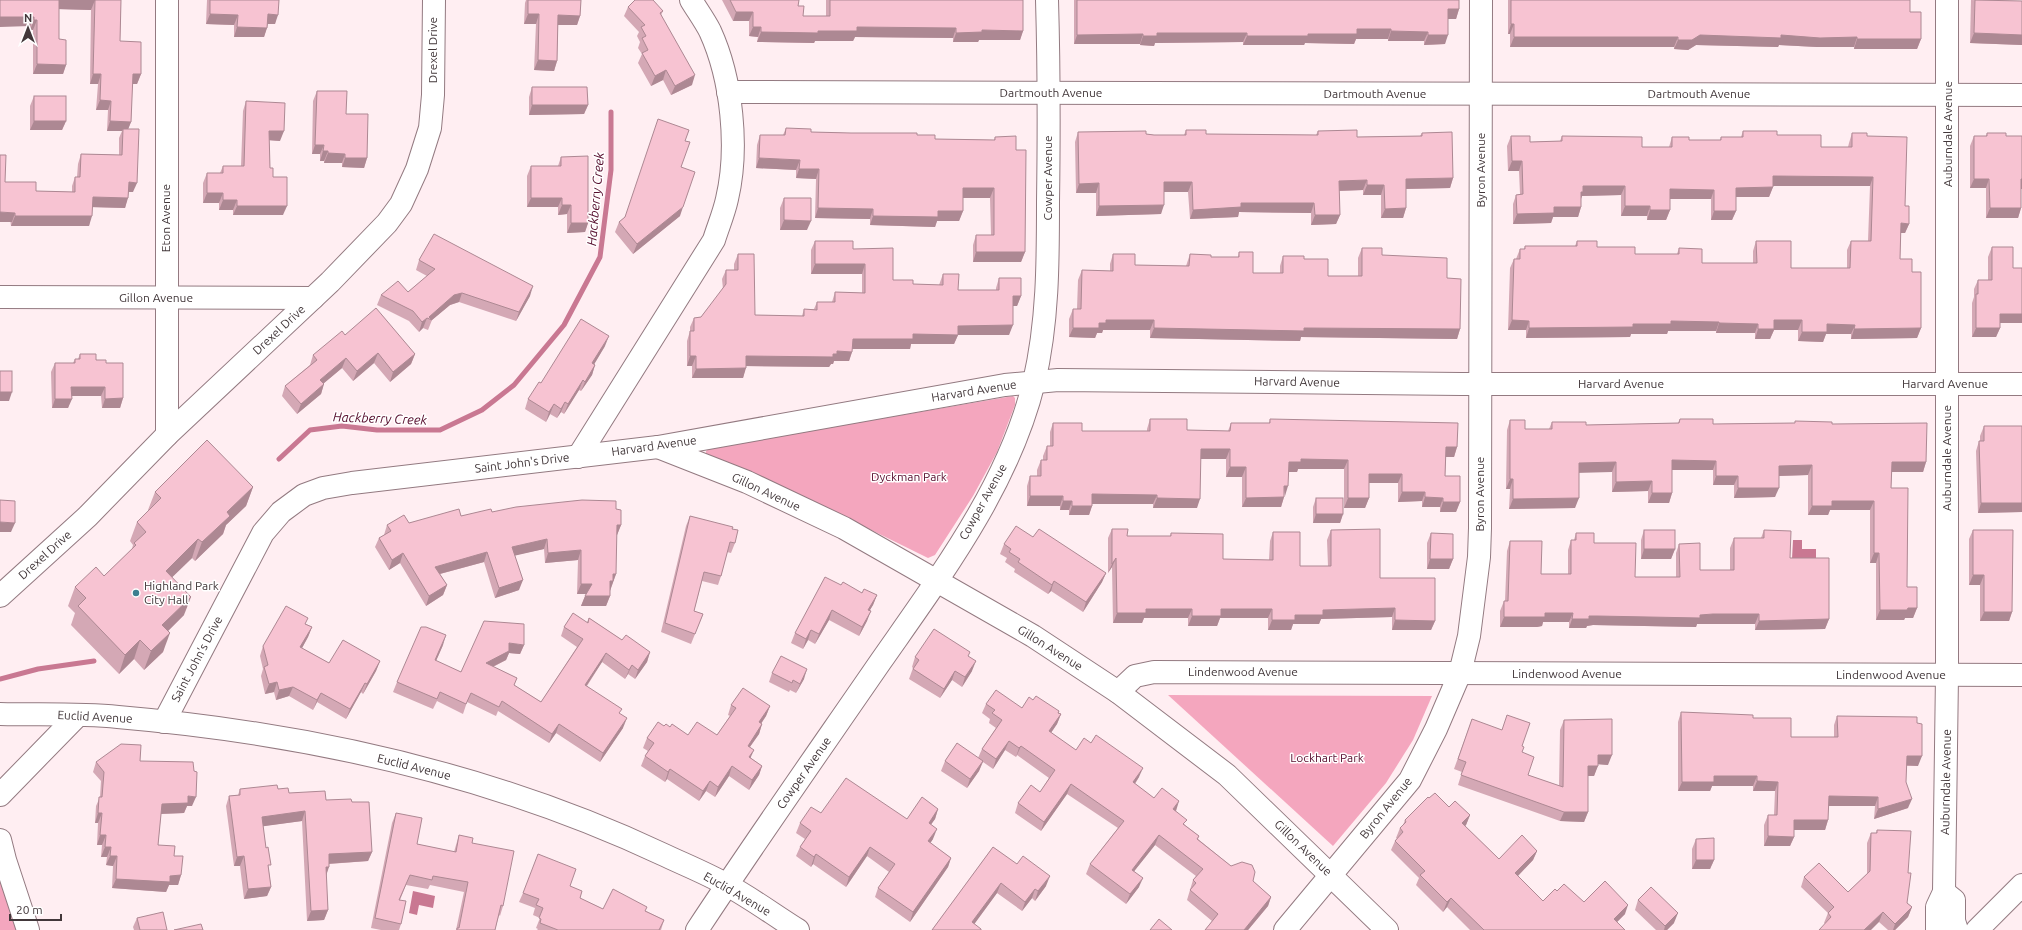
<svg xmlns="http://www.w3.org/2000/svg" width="2022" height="930" viewBox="0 0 2022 930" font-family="Ubuntu,sans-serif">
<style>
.green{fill:#f4a6be}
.water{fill:#c97892}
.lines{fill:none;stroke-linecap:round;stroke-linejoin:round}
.stream{stroke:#c97892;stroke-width:5}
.minor-casing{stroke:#937a81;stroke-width:24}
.minor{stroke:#fff;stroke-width:22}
.wall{fill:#d4a8b5}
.shaded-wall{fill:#ad8893}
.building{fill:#f7c3d2;stroke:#ad8893}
.poi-dot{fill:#3c7f90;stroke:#fff;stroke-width:1.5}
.labels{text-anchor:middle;stroke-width:3;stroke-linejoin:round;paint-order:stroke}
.street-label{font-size:12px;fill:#42373a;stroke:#fff}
.park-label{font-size:12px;fill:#560c2d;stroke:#fff}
.poi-label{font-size:12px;fill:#42373a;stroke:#fff;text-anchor:start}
.water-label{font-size:13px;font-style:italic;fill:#550c2c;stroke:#fff}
</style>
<rect width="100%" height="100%" fill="#ffeef2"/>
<g class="green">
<path d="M 1013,396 L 1015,398 L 1015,405 L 997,452 L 973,496 L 935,555 L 928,558 L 849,519 L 706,455 L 706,451 L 710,448 Z"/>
<path d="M 1168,695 L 1432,696 L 1413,740 L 1386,783 L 1333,846 Z"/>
<path d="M 0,881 L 18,930 L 0,930 Z"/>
</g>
<g class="water">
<path d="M 1793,540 L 1802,540 L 1802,549 L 1816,549 L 1816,559 L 1792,559 Z"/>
<path d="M 413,891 L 435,896 L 433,908 L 419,905 L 417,915 L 409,913 Z"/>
</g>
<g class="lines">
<g class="stream">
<path d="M 279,459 L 310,430 L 342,426 L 377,430 L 440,430 L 482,410 L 514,385 L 564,325 L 600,257 L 611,170 L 611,112"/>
<path d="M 0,679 L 38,669 L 94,661"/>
</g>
<defs>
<g id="minor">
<path d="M 167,0 L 167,435"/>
<path d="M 728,92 L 2022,95"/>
<path d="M 0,297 L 313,298"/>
<path d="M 658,447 L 747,482 L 844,528 L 1033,636 L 1118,692 L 1227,775 L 1387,930"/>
<path d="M 578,457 L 714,240 C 718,227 724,213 727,199 C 739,148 732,79 710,31 C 705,21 697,10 691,0"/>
<path d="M 0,596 L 88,516 L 167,435 L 330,282 L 387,223 L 401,204 L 417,169 L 430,128 L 433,95 L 434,0"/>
<path d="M 1118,692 L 1135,676 L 1154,672 L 2022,675"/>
<path d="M 0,714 C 39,715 79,713 118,717 C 305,733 492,774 662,854 C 683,864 706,873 727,885 C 751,898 774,915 798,930"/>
<path d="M 164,722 L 263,533 L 281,512 L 304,495 L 323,488 L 352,483 L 658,447 L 1005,385 L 1058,380 L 1461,384 L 2022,384"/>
<path d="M 0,795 L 78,715"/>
<path d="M 0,840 L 5,860 L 28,930"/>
<path d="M 1944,892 L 1954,900 L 1954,921 L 1957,930"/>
<path d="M 697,930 C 757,839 819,751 881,661 C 941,575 1009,485 1034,382 C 1048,322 1048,262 1048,202 C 1049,134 1049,67 1047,0"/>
<path d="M 1285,930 L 1410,780 L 1436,729 L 1460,673 L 1469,636 L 1479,557 L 1480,528 L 1481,0"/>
<path d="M 1937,930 L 1937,907 L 1944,892 L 1947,675 L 1947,0"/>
<path d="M 1977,930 L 2022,885"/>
</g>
</defs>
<use href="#minor" class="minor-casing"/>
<use href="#minor" class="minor"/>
</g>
<g class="wall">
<path d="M 0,0 L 121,0 L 120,41 L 141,74 L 137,84 L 132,84 L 131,122 L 128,129 L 133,192 L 129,192 L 125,208 L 92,207 L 89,226 L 11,226 L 5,182 L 36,191 L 72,192 L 72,186 L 75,177 L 77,177 L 78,164 L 81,154 L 119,155 L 119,138 L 122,131 L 107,131 L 108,110 L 96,110 L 98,84 L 90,84 L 91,10 L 59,9 L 59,39 L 66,65 L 63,74 L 33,74 L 33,30 L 30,30 L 30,26 Z"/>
<path d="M 207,0 L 279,0 L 275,24 L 268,24 L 264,37 L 234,37 L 234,25 L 206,24 Z"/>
<path d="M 526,0 L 581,0 L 580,16 L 577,25 L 558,25 L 557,61 L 554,71 L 534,70 L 536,24 L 524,24 L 525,3 Z"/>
<path d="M 722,0 L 799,0 L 798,6 L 803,16 L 826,16 L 826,0 L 1023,0 L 1023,31 L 1020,40 L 979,40 L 978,42 L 953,42 L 953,38 L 855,37 L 853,41 L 815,41 L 814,43 L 757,42 L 758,37 L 749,36 L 749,21 L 733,21 Z"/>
<path d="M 1074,0 L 1459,0 L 1459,9 L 1456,19 L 1448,19 L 1445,44 L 1424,45 L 1424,41 L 1388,41 L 1388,39 L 1356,39 L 1354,44 L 1305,43 L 1304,45 L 1243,45 L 1243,42 L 1155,43 L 1154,46 L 1140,45 L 1140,44 L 1074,44 Z"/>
<path d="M 1508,0 L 1910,0 L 1910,12 L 1921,39 L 1917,49 L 1854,49 L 1854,47 L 1817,47 L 1779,45 L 1778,47 L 1696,45 L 1688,50 L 1674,49 L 1674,47 L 1510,47 L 1510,34 L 1508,34 Z"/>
<path d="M 1971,0 L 2022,1 L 2022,45 L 1970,43 Z"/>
<path d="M 628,7 L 663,11 L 661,15 L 692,85 L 671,95 L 663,80 L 651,86 L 638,63 L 642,54 L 638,48 L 640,42 L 637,36 L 639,32 L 624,16 Z"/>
<path d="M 532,87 L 588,105 L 584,114 L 529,115 L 529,97 Z"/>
<path d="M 317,91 L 346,114 L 367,158 L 364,168 L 342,167 L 342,163 L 324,163 L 324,161 L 320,161 L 320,154 L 312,154 L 313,101 Z"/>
<path d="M 34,96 L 66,121 L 62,130 L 30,130 L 30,106 Z"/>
<path d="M 246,101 L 280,141 L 269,140 L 270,168 L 273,177 L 283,215 L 233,215 L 233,210 L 219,210 L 219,203 L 203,203 L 203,183 L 207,173 L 220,173 L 223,166 L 241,166 L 243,111 Z"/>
<path d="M 786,128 L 811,132 L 917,135 L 935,139 L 994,140 L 995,137 L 1016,150 L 1025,252 L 1021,262 L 973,262 L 973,245 L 976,235 L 991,235 L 990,198 L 963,198 L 963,211 L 959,221 L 937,221 L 935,227 L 870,225 L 870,219 L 815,218 L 816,179 L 796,178 L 796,170 L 756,168 L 757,145 L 760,135 L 783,135 Z"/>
<path d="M 1186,130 L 1206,134 L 1316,135 L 1318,131 L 1357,137 L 1420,136 L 1422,133 L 1453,178 L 1450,188 L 1406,189 L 1406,208 L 1403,218 L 1381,218 L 1381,195 L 1363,195 L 1363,190 L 1339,191 L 1340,215 L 1336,224 L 1311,225 L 1311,213 L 1239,212 L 1238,217 L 1190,219 L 1188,192 L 1164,192 L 1161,214 L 1096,216 L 1096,193 L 1076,193 L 1075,142 L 1078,132 L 1146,134 L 1154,135 L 1184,135 Z"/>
<path d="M 1743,131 L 1777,135 L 1821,147 L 1848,147 L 1849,143 L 1852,133 L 1867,136 L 1905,206 L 1909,224 L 1905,233 L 1901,233 L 1900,259 L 1912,272 L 1921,328 L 1917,338 L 1851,339 L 1851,334 L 1826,334 L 1823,342 L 1798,341 L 1798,330 L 1774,330 L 1770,339 L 1755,339 L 1755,333 L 1716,333 L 1716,331 L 1668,331 L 1667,334 L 1631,334 L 1630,337 L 1526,338 L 1526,330 L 1508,330 L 1510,268 L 1514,259 L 1516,259 L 1520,249 L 1524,249 L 1525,246 L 1575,246 L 1577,241 L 1597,247 L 1635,254 L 1677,254 L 1679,248 L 1702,263 L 1753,263 L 1753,251 L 1756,241 L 1791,268 L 1847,268 L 1847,250 L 1851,241 L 1868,241 L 1870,186 L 1773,186 L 1773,187 L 1769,197 L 1736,197 L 1736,211 L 1732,220 L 1711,220 L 1711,199 L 1670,199 L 1670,210 L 1666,220 L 1647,220 L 1647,216 L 1621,216 L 1621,195 L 1582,196 L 1581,198 L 1581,207 L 1578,217 L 1553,217 L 1551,223 L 1513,224 L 1513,204 L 1516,195 L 1520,194 L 1519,171 L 1508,171 L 1507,146 L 1511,136 L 1530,142 L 1560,141 L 1562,136 L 1642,147 L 1669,147 L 1672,137 L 1689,140 L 1720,140 L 1721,137 L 1741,137 Z"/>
<path d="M 1987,133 L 2006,136 L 2021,189 L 2021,208 L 2018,218 L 1986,218 L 1986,188 L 1970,188 L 1970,146 L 1974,136 L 1986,136 Z"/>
<path d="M 685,141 L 681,167 L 680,216 L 633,254 L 615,232 L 619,222 L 624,218 Z"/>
<path d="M 561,157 L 588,223 L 585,232 L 567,233 L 567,214 L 558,215 L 558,207 L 527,207 L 527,176 L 531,166 L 558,166 Z"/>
<path d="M 784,198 L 807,230 L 780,230 L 780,208 Z"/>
<path d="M 815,241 L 853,249 L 893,280 L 913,284 L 939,285 L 943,274 L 958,290 L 996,290 L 996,288 L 999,278 L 1021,296 L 1017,306 L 1013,306 L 1009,335 L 958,335 L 954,344 L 911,344 L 910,349 L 852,349 L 852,352 L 849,361 L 834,361 L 833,364 L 831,364 L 829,367 L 746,366 L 743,378 L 692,378 L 692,366 L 687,366 L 687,341 L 690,331 L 690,327 L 694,318 L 701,317 L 723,289 L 722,279 L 726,270 L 734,270 L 734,264 L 738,254 L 755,315 L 802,316 L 804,309 L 814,309 L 817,302 L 832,302 L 835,292 L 862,293 L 862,274 L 811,274 L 811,250 Z"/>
<path d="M 1992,247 L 2013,268 L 2022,323 L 2000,323 L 2000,328 L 1996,337 L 1972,337 L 1972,303 L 1974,297 L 1974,289 L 1978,280 L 1988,280 L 1988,257 Z"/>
<path d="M 1362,248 L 1447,278 L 1460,329 L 1457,339 L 1301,337 L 1300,341 L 1150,338 L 1150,330 L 1103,330 L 1102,333 L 1097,333 L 1095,338 L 1069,337 L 1069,319 L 1073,309 L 1077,309 L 1078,280 L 1082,270 L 1110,271 L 1110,264 L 1113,254 L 1135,265 L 1186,266 L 1190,254 L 1211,257 L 1238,257 L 1239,252 L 1253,273 L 1280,273 L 1280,266 L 1283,256 L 1304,259 L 1328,276 L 1358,276 L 1358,258 Z"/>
<path d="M 419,260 L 530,296 L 516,321 L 459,302 L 450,305 L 432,320 L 428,330 L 423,328 L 419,332 L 409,321 L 377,305 L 381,295 L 408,292 L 427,276 L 416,270 Z"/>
<path d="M 345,335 L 415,354 L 411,364 L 390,382 L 374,363 L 353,381 L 342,368 L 324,383 L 321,394 L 297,414 L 282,396 L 285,386 L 310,365 L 313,355 Z"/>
<path d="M 605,346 L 594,364 L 595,365 L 592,375 L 581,391 L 579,390 L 564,414 L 561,412 L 557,418 L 550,414 L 546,422 L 525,409 L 528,399 L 541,383 Z"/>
<path d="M 80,354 L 106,363 L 123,398 L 120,408 L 102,408 L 101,396 L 72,396 L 68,408 L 52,408 L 51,372 L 55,363 L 73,363 L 75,359 L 78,359 Z"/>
<path d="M 1150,419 L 1187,430 L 1228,431 L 1231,423 L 1269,423 L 1270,419 L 1457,447 L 1454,457 L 1446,457 L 1445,476 L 1460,502 L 1456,512 L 1440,512 L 1440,507 L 1422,507 L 1422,501 L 1398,502 L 1398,483 L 1369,483 L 1369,498 L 1365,508 L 1344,508 L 1344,469 L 1298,469 L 1297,472 L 1288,472 L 1284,497 L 1281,507 L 1242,507 L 1242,477 L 1226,477 L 1226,459 L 1200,459 L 1197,508 L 1153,508 L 1153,504 L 1092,504 L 1092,506 L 1089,515 L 1069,515 L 1069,510 L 1060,510 L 1060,506 L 1027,506 L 1027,486 L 1030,476 L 1037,476 L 1037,470 L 1041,460 L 1043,460 L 1043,456 L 1047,446 L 1050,446 L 1050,432 L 1053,423 L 1082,431 L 1147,431 L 1147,429 Z"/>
<path d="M 1680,419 L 1713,424 L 1795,423 L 1795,421 L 1832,424 L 1926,462 L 1923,472 L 1892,472 L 1891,488 L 1907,587 L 1917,608 L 1913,618 L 1905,618 L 1904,620 L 1876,620 L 1876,563 L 1870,563 L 1870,510 L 1830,510 L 1828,515 L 1808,515 L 1808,475 L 1779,476 L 1775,497 L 1734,498 L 1734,485 L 1713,485 L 1713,470 L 1672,470 L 1672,493 L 1669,503 L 1648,503 L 1648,491 L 1612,492 L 1612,472 L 1579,472 L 1575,508 L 1509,509 L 1510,489 L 1506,489 L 1507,430 L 1510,420 L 1525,429 L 1549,429 L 1552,422 L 1586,425 L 1678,423 Z"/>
<path d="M 1984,426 L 2022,426 L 2022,512 L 1978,513 L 1976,451 L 1979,441 L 1980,441 L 1980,436 Z"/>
<path d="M 253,487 L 246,506 L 226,525 L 223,534 L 195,561 L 192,558 L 172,577 L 184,615 L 168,631 L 163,652 L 144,670 L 134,659 L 119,674 L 71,625 L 75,613 L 68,606 L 75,587 L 104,576 L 132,549 L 133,545 L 130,541 L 137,522 L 148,511 L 148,510 L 155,492 Z"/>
<path d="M 1316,498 L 1343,514 L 1340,523 L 1313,523 L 1313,507 Z"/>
<path d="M 616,509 L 621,525 L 617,535 L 616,535 L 616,574 L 610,590 L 610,596 L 606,606 L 581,606 L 586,594 L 577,594 L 578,560 L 545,563 L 544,549 L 515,555 L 519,590 L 495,598 L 484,562 L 440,574 L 447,585 L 443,595 L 426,606 L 400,563 L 389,570 L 375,547 L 379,538 L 384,535 L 387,525 L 409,523 L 461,516 L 492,512 Z"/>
<path d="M 690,516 L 732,529 L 735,543 L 731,553 L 727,552 L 721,576 L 718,585 L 702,581 L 694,611 L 703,614 L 691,644 L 661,632 L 686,526 Z"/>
<path d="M 1112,529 L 1127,536 L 1170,536 L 1171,533 L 1223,559 L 1269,560 L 1270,541 L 1273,532 L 1300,566 L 1328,566 L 1327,540 L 1331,530 L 1380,578 L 1435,621 L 1431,630 L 1392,630 L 1392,617 L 1321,619 L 1319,624 L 1293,624 L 1291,630 L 1268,630 L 1268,618 L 1220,618 L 1217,626 L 1188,626 L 1188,618 L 1144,618 L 1142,623 L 1113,623 L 1112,567 L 1108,573 L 1108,538 Z"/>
<path d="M 1644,530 L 1675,549 L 1671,559 L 1641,559 L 1641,540 Z"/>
<path d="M 1764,530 L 1790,558 L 1829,619 L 1825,629 L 1755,630 L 1755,624 L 1697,624 L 1696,627 L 1593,625 L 1587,626 L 1586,628 L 1569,628 L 1569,622 L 1543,622 L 1542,626 L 1537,627 L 1500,627 L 1500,611 L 1504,601 L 1505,601 L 1507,551 L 1510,541 L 1541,574 L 1568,574 L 1568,550 L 1571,540 L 1574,540 L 1576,533 L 1594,543 L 1635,577 L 1676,577 L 1676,553 L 1679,544 L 1700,570 L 1730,570 L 1730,548 L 1734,538 L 1761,538 Z"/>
<path d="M 1973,530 L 2012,612 L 2009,621 L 1980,621 L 1980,585 L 1969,585 L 1969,539 Z"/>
<path d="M 1431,533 L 1453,559 L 1449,569 L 1427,569 L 1427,543 Z"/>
<path d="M 1033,537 L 1106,573 L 1102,582 L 1083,612 L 1051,591 L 1048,594 L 1014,572 L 1015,569 L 1005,562 L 1007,558 L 1000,554 L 1004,544 Z"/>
<path d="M 841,585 L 862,593 L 877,595 L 873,605 L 869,611 L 867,621 L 859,636 L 829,620 L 815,644 L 808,640 L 803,649 L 791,643 L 795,633 Z"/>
<path d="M 589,618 L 622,640 L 650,652 L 647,662 L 635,679 L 628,674 L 625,679 L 602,662 L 587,686 L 620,714 L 623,728 L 600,762 L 556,733 L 549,743 L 498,711 L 496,716 L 467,702 L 463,714 L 437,701 L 433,709 L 393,692 L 397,682 L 443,645 L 436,661 L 461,672 L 524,645 L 520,654 L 509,653 L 506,660 L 493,667 L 517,678 L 514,685 L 541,702 L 577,647 L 561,636 L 564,627 L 587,622 Z"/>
<path d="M 306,624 L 312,627 L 308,637 L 302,648 L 329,663 L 380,661 L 376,671 L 363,694 L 361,692 L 346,719 L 317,702 L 313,710 L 289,696 L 276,700 L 274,692 L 265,694 L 261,676 L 263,669 L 260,656 L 263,646 Z"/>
<path d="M 968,656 L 972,671 L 962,687 L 952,680 L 940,698 L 909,679 L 913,668 L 912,667 L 915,657 Z"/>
<path d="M 772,673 L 804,679 L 796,693 L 790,690 L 789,692 L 769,682 Z"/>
<path d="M 1033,700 L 1059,711 L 1059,713 L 1061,714 L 1057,724 L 1051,733 L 1076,750 L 1139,777 L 1135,784 L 1154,798 L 1175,811 L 1185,825 L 1199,836 L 1198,839 L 1231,866 L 1253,881 L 1271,897 L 1268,906 L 1248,930 L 1205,930 L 1212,921 L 1187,900 L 1193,880 L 1196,876 L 1155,845 L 1134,871 L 1139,887 L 1126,904 L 1086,874 L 1090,864 L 1118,828 L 1067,794 L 1041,831 L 1015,813 L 1018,803 L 1040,792 L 1049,778 L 1017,755 L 1016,757 L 1005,750 L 993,769 L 983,762 L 979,771 L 967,788 L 941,771 L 945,761 L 978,758 L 982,749 L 996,728 L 989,723 L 990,719 L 982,713 L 986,704 L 1022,708 Z"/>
<path d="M 731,705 L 770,706 L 766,716 L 761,724 L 762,724 L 759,734 L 750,747 L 751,758 L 762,766 L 759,775 L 749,790 L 729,776 L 715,797 L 706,791 L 699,801 L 667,779 L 665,782 L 641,766 L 645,756 L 648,751 L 643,748 L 647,738 L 664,726 L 670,727 L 688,735 L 717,735 L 730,716 L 728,715 Z"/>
<path d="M 1681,712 L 1753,718 L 1791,737 L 1834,737 L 1834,725 L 1837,716 L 1917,723 L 1918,766 L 1906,766 L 1906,782 L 1908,808 L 1874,819 L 1875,806 L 1828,806 L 1828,820 L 1825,830 L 1794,830 L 1794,837 L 1790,846 L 1764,846 L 1764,825 L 1768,815 L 1774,815 L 1775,791 L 1753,791 L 1753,786 L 1712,786 L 1710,791 L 1678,791 L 1678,722 Z"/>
<path d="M 1472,719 L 1522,746 L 1522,752 L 1528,775 L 1559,786 L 1560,730 L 1564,720 L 1608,765 L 1598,764 L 1594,776 L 1588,776 L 1588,812 L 1584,822 L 1560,821 L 1458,785 L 1462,772 L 1454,769 Z"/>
<path d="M 140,761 L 192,806 L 187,806 L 184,813 L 161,814 L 158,845 L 174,856 L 181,875 L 178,885 L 169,885 L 166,892 L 112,888 L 113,866 L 106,865 L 107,857 L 101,857 L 102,845 L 97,845 L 98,823 L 95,823 L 96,806 L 100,797 L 101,781 L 93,772 L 96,762 Z"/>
<path d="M 240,789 L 278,789 L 289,793 L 326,800 L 352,802 L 372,852 L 368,861 L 329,864 L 326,876 L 328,910 L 324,920 L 307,921 L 302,821 L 263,826 L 271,887 L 267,896 L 244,899 L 240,866 L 234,866 L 226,806 L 229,796 L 238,795 Z"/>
<path d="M 1429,798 L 1470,815 L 1466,825 L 1465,826 L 1499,859 L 1537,851 L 1533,860 L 1518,876 L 1543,901 L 1557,891 L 1584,902 L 1625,914 L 1617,922 L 1625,930 L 1470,930 L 1447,907 L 1443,912 L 1416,885 L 1419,878 L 1391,850 L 1395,841 L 1397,838 L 1396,838 L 1400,828 L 1403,825 L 1405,820 Z"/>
<path d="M 938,809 L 935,819 L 931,824 L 933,839 L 930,843 L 951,858 L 948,867 L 910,922 L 875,897 L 878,888 L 889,872 L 867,856 L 846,887 L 813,864 L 811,867 L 796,856 L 800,847 L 805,839 L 796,833 L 800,823 L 821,813 L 907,819 Z"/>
<path d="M 396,813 L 417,844 L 454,852 L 456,845 L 459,835 L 472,843 L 503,906 L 500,916 L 499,915 L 495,930 L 456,930 L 464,892 L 430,885 L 428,889 L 406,885 L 400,900 L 401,924 L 399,930 L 381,930 L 371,928 L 392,823 Z"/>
<path d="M 1877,830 L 1907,903 L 1912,907 L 1908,917 L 1895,930 L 1888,930 L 1879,922 L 1825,924 L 1824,923 L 1828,913 L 1801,887 L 1804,877 L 1848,892 L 1867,874 L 1867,843 L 1871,833 L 1876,833 Z"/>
<path d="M 1696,839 L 1714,860 L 1710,869 L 1692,869 L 1692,849 Z"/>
<path d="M 993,847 L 1046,886 L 1035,901 L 1032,898 L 1022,911 L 997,893 L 974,924 L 932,930 Z"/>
<path d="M 570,886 L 580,898 L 603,909 L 646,911 L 664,920 L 661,930 L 537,930 L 538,929 L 536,928 L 540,918 L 533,915 L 535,908 L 519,902 L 523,893 Z"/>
<path d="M 1638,900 L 1674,923 L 1667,930 L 1656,930 L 1635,910 Z"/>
<path d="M 137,918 L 167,930 L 134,930 L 133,927 Z"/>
</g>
<g class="shaded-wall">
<path d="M 59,0 L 95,0 L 91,10 L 56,9 Z"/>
<path d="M 1448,9 L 1459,9 L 1456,19 L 1445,19 Z"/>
<path d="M 736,12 L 753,12 L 749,21 L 733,21 Z"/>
<path d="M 210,14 L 238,15 L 234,25 L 206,24 Z"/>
<path d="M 268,14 L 278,15 L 275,24 L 264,24 Z"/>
<path d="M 528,14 L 539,14 L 536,24 L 524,24 Z"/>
<path d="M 558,15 L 580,16 L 577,25 L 555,25 Z"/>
<path d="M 0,17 L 34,17 L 30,26 L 0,27 Z"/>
<path d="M 34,20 L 37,20 L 33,30 L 30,30 Z"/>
<path d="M 1511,24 L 1514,24 L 1510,34 L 1508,34 Z"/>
<path d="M 237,27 L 267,28 L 264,37 L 234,37 Z"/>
<path d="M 753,27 L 761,27 L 758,37 L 749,36 Z"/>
<path d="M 857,27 L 956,28 L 953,38 L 855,37 L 853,41 L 815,41 L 814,43 L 757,42 L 761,32 L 818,31 Z"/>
<path d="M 1357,29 L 1391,29 L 1388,39 L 1356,39 L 1354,44 L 1305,43 L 1304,45 L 1243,45 L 1247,36 L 1308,34 Z"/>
<path d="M 982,30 L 1023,31 L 1020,40 L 979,40 L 978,42 L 953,42 L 956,33 Z"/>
<path d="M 1391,31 L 1428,32 L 1424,41 L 1388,41 Z"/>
<path d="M 1157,33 L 1247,33 L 1243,42 L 1155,43 L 1154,46 L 1140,45 L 1143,36 Z"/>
<path d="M 1974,33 L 2022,35 L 2022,45 L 1970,43 Z"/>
<path d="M 1143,34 L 1140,44 L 1074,44 L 1077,35 Z"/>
<path d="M 1428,35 L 1448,35 L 1445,44 L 1424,45 Z"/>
<path d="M 1700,35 L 1781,35 L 1857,37 L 1854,47 L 1817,47 L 1779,45 L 1778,47 L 1696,45 L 1688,50 L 1674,49 L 1678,40 Z"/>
<path d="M 1514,37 L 1678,37 L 1674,47 L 1510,47 Z"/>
<path d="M 1857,39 L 1921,39 L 1917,49 L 1854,49 Z"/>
<path d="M 538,60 L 557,61 L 554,71 L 534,70 Z"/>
<path d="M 37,64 L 66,65 L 63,74 L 33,74 Z"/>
<path d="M 666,70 L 663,80 L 651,86 L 655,76 Z"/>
<path d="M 93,74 L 101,74 L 98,84 L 90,84 Z"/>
<path d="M 133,74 L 141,74 L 137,84 L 129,84 Z"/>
<path d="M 695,75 L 692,85 L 671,95 L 675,86 Z"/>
<path d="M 100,100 L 111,101 L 108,110 L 96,110 Z"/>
<path d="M 532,105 L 588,105 L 584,114 L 529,115 Z"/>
<path d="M 34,121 L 66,121 L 62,130 L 30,130 Z"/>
<path d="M 110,121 L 131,122 L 127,132 L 123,129 L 122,131 L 107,131 Z"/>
<path d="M 269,131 L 284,131 L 280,141 L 266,140 Z"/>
<path d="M 315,145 L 324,145 L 320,154 L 312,154 Z"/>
<path d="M 323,151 L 328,151 L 324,161 L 320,161 Z"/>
<path d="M 328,153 L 345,154 L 342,163 L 324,163 Z"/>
<path d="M 345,158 L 367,158 L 364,168 L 342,167 Z"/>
<path d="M 759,158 L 800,160 L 796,170 L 756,168 Z"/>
<path d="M 1512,161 L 1522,161 L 1519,171 L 1508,171 Z"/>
<path d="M 799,169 L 819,169 L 816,179 L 796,178 Z"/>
<path d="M 1773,176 L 1873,177 L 1870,186 L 1769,186 Z"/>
<path d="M 1453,178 L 1450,188 L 1402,189 L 1406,179 Z"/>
<path d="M 1974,179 L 1989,179 L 1986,188 L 1970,188 Z"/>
<path d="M 2021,179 L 2022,179 L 2022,189 L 2017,189 Z"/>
<path d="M 1367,180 L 1363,190 L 1335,191 L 1339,181 Z"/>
<path d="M 129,182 L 137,183 L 133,192 L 126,192 Z"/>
<path d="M 1164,182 L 1192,182 L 1188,192 L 1161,192 Z"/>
<path d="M 1099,183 L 1096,193 L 1076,193 L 1079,184 Z"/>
<path d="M 1367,185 L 1384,185 L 1381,195 L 1363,195 Z"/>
<path d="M 1583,186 L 1625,186 L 1621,195 L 1582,196 L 1580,202 L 1578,202 Z"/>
<path d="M 1773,187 L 1769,197 L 1732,197 L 1736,188 Z"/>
<path d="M 963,188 L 994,188 L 990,198 L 959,198 Z"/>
<path d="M 1670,189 L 1714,190 L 1711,199 L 1667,199 Z"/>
<path d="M 207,193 L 223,193 L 219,203 L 203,203 Z"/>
<path d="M 93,197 L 128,198 L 125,208 L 89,207 Z"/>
<path d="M 531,198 L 562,198 L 558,207 L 527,207 Z"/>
<path d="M 223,200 L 237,200 L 233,210 L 219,210 Z"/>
<path d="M 1241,203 L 1314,203 L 1311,213 L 1239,212 L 1238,217 L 1190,219 L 1193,210 Z"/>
<path d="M 562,205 L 571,205 L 567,214 L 558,215 Z"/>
<path d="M 1164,205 L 1161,214 L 1096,216 L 1099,206 Z"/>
<path d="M 237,206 L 287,206 L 283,215 L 233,215 Z"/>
<path d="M 1625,206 L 1650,206 L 1647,216 L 1621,216 Z"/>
<path d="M 683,207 L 680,216 L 633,254 L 637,244 Z"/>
<path d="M 1554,207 L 1581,207 L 1578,217 L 1553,217 L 1551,223 L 1513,224 L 1517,214 Z"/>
<path d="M 818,208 L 873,209 L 870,219 L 815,218 Z"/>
<path d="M 1406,208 L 1403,218 L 1381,218 L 1385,209 Z"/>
<path d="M 1990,208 L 2021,208 L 2018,218 L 1986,218 Z"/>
<path d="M 1650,210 L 1670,210 L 1666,220 L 1647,220 Z"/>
<path d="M 938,211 L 963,211 L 959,221 L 937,221 L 935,227 L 870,225 L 873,216 Z"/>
<path d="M 1714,211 L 1736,211 L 1732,220 L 1711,220 Z"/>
<path d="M 0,212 L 15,213 L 12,222 L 0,222 Z"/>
<path d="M 1315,215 L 1340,215 L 1336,224 L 1311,225 Z"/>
<path d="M 15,216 L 92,216 L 89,226 L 11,226 Z"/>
<path d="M 784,220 L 811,221 L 807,230 L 780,230 Z"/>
<path d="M 571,223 L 588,223 L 585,232 L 567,233 Z"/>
<path d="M 1901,223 L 1909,224 L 1905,233 L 1898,233 Z"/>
<path d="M 976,252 L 1025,252 L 1021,262 L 973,262 Z"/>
<path d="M 815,264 L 865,264 L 862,274 L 811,274 Z"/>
<path d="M 533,286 L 530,296 L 516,321 L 519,312 Z"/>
<path d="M 462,293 L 459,302 L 450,305 L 432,320 L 429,317 L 454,295 Z"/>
<path d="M 1013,296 L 1021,296 L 1017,306 L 1009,306 Z"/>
<path d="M 2000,314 L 2022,314 L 2022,323 L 1996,323 Z"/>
<path d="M 427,318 L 423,328 L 419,332 L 422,322 Z"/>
<path d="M 1106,320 L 1154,320 L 1150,330 L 1103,330 L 1102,333 L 1097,333 L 1095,338 L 1069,337 L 1073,328 L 1099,323 Z"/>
<path d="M 1512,320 L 1529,321 L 1526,330 L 1508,330 Z"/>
<path d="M 1774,320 L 1802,320 L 1798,330 L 1774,330 L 1770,339 L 1755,339 L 1758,329 Z"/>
<path d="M 1671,321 L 1719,322 L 1716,331 L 1668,331 L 1667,334 L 1631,334 L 1630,337 L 1526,338 L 1529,328 L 1633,324 Z"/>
<path d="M 1719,323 L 1758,324 L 1755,333 L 1716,333 Z"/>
<path d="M 1827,324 L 1855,325 L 1851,334 L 1826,334 L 1823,342 L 1798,341 L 1802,332 Z"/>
<path d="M 1013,325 L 1009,335 L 958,335 L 954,344 L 911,344 L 910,349 L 849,349 L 853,339 L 913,334 L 958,326 Z"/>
<path d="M 1154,328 L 1304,328 L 1460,329 L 1457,339 L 1301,337 L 1300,341 L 1150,338 Z"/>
<path d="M 1921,328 L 1917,338 L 1851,339 L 1854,329 Z"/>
<path d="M 1976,328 L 2000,328 L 1996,337 L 1972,337 Z"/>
<path d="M 609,336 L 605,346 L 589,373 L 592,363 Z"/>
<path d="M 837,351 L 852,352 L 849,361 L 834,361 L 833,364 L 831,364 L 829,367 L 743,366 L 746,356 L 833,354 Z"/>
<path d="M 378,353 L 374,363 L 353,381 L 357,371 Z"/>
<path d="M 415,354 L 411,364 L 390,382 L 393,372 Z"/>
<path d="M 690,356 L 696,356 L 692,366 L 687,366 Z"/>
<path d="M 346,358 L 342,368 L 317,389 L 320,380 Z"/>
<path d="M 595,365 L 592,375 L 581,391 L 585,382 Z"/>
<path d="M 746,368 L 743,378 L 692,378 L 696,369 Z"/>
<path d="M 583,380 L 579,390 L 564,414 L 568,404 Z"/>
<path d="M 324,384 L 321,394 L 297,414 L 301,404 Z"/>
<path d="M 71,387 L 105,387 L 101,396 L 68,396 Z"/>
<path d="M 0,392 L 12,392 L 9,401 L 0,401 Z"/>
<path d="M 123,398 L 120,408 L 102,408 L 105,399 Z"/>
<path d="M 55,399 L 72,399 L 68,408 L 52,408 Z"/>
<path d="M 565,402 L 561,412 L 557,418 L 561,409 Z"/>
<path d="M 554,404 L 550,414 L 546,422 L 549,412 Z"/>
<path d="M 1446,447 L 1457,447 L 1454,457 L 1442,457 Z"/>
<path d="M 1201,449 L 1230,449 L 1226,459 L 1197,459 Z"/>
<path d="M 1301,459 L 1348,460 L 1344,469 L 1298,469 L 1297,472 L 1285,472 L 1289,462 Z"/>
<path d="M 1672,460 L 1716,461 L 1713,470 L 1669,470 Z"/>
<path d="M 1616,462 L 1612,472 L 1575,473 L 1579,463 Z"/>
<path d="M 1892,462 L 1926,462 L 1923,472 L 1888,472 Z"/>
<path d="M 1812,465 L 1808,475 L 1775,476 L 1779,466 Z"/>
<path d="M 1230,467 L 1246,467 L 1242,477 L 1226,477 Z"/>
<path d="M 1369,474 L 1402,474 L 1398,483 L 1365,483 Z"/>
<path d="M 1716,476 L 1738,476 L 1734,485 L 1713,485 Z"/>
<path d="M 1510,479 L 1513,479 L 1510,489 L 1506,489 Z"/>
<path d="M 1652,481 L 1648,491 L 1612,492 L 1616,482 Z"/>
<path d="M 1284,486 L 1288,486 L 1285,496 Z"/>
<path d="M 253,487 L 246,506 L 226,525 L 223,534 L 195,561 L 202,542 L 227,512 Z"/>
<path d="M 1738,488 L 1779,488 L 1775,497 L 1734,498 Z"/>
<path d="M 1402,492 L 1425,492 L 1422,501 L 1398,502 Z"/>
<path d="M 1652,493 L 1672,493 L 1669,503 L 1648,503 Z"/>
<path d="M 1092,494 L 1157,495 L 1153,504 L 1089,504 Z"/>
<path d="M 1030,496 L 1063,496 L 1060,506 L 1027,506 Z"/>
<path d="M 1284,497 L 1281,507 L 1242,507 L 1246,498 Z"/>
<path d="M 1425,497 L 1443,498 L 1440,507 L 1422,507 Z"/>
<path d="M 1157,498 L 1200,499 L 1197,508 L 1153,508 Z"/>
<path d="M 1348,498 L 1369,498 L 1365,508 L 1344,508 Z"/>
<path d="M 1579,498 L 1575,508 L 1509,509 L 1513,499 Z"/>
<path d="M 1063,501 L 1072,501 L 1069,510 L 1060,510 Z"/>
<path d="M 1832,501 L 1874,501 L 1870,510 L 1830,510 L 1828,515 L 1808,515 L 1812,506 Z"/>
<path d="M 1443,502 L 1460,502 L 1456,512 L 1440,512 Z"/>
<path d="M 1981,503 L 2022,503 L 2022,512 L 1978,513 Z"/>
<path d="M 1072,506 L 1092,506 L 1089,515 L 1069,515 Z"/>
<path d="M 1316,514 L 1343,514 L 1340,523 L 1313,523 Z"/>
<path d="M 0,522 L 15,523 L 11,532 L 0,532 Z"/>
<path d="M 617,525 L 621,525 L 617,535 L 613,535 Z"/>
<path d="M 198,539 L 192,558 L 159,590 L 166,571 Z"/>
<path d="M 547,539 L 544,549 L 509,557 L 512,547 Z"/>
<path d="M 1644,549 L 1675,549 L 1671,559 L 1641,559 Z"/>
<path d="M 581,550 L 578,560 L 545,563 L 548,553 Z"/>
<path d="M 487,552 L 484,562 L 432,576 L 435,567 Z"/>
<path d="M 403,553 L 400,563 L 389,570 L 392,560 Z"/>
<path d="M 1874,553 L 1879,553 L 1876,563 L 1870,563 Z"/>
<path d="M 1116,558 L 1112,567 L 1108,573 L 1112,564 Z"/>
<path d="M 1430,559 L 1453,559 L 1449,569 L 1427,569 Z"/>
<path d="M 1106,573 L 1102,582 L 1083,612 L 1086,602 Z"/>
<path d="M 613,574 L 616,574 L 610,591 L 610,581 Z"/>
<path d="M 1973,575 L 1984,575 L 1980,585 L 1969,585 Z"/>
<path d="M 523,580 L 519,590 L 495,598 L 499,588 Z"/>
<path d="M 1054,581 L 1051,591 L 1048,594 L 1052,585 Z"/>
<path d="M 581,584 L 592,584 L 589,594 L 577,594 Z"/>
<path d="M 447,585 L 443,595 L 426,606 L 429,596 Z"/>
<path d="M 877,595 L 873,605 L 864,620 L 868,610 Z"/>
<path d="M 585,596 L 610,596 L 606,606 L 581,606 Z"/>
<path d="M 191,597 L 184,615 L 155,644 L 162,625 Z"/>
<path d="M 1395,608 L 1392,617 L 1321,619 L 1319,624 L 1293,624 L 1291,630 L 1268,630 L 1272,620 L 1295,615 L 1323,610 Z"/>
<path d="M 1908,608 L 1917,608 L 1913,618 L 1905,618 L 1904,620 L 1876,620 L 1880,610 Z"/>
<path d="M 1146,609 L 1192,609 L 1188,618 L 1144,618 L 1142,623 L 1113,623 L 1117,613 Z"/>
<path d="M 1221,609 L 1272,609 L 1268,618 L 1220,618 L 1217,626 L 1188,626 L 1192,616 Z"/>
<path d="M 832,610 L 829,620 L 815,644 L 819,634 Z"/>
<path d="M 871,611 L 867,621 L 859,636 L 862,627 Z"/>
<path d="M 1984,612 L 2012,612 L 2009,621 L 1980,621 Z"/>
<path d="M 1545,613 L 1573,613 L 1569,622 L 1543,622 L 1542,626 L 1537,627 L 1500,627 L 1504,617 Z"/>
<path d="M 1713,614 L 1759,614 L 1755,624 L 1697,624 L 1696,627 L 1593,625 L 1587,626 L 1586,628 L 1569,628 L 1572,619 L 1589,616 L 1700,615 Z"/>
<path d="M 1829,619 L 1825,629 L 1755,630 L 1759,621 Z"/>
<path d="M 1395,620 L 1435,621 L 1431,630 L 1392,630 Z"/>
<path d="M 312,627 L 308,637 L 297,657 L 300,647 Z"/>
<path d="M 811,630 L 808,640 L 803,649 L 806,639 Z"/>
<path d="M 170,633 L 163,652 L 144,670 L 151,651 Z"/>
<path d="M 446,635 L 443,645 L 432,670 L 435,660 Z"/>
<path d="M 140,640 L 134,659 L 119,674 L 125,655 Z"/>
<path d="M 509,643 L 524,645 L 520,654 L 509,653 L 506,660 L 482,672 L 486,663 Z"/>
<path d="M 650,652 L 647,662 L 635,679 L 638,670 Z"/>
<path d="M 606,653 L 602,662 L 581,694 L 585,685 Z"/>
<path d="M 380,661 L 376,671 L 363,694 L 367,684 Z"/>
<path d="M 976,661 L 972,671 L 962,687 L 965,677 Z"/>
<path d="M 632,665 L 628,674 L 625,679 L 629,670 Z"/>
<path d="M 807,669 L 804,679 L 796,693 L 800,684 Z"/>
<path d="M 955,671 L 952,680 L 940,698 L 944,689 Z"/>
<path d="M 277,682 L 274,692 L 265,694 L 269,684 Z"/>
<path d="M 365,683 L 361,692 L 346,719 L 350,709 Z"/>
<path d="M 293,687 L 289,696 L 276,700 L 279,690 Z"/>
<path d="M 321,693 L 317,702 L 313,710 L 317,700 Z"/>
<path d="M 770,706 L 766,716 L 755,732 L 759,722 Z"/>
<path d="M 1061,714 L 1057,724 L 1045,741 L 1049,731 Z"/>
<path d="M 627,718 L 623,728 L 600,762 L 603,753 Z"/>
<path d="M 559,724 L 556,733 L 549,743 L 552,734 Z"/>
<path d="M 762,724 L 759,734 L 744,755 L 748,746 Z"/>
<path d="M 1009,741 L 1005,750 L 993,769 L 996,759 Z"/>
<path d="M 1021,746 L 1017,755 L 1016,757 L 1019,748 Z"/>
<path d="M 754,750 L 750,759 L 749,757 Z"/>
<path d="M 1598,755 L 1612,755 L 1608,765 L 1595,764 Z"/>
<path d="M 1907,756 L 1922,756 L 1918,766 L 1903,765 Z"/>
<path d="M 983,761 L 979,771 L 967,788 L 970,779 Z"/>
<path d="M 732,766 L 729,776 L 715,797 L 718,787 Z"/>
<path d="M 762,766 L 759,775 L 749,790 L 752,780 Z"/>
<path d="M 1588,766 L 1598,766 L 1594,776 L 1585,776 Z"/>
<path d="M 1143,768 L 1139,777 L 1129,792 L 1133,782 Z"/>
<path d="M 670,769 L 667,779 L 665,782 L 668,772 Z"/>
<path d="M 1714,776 L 1757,776 L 1753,786 L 1712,786 L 1710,791 L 1678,791 L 1682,782 Z"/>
<path d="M 710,781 L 706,791 L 699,801 L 703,791 Z"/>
<path d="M 1757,781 L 1778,782 L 1775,791 L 1753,791 Z"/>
<path d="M 1071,784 L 1067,794 L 1041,831 L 1044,822 Z"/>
<path d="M 188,796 L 196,797 L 192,806 L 187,806 L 184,813 L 158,814 L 162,804 Z"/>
<path d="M 1829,796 L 1878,797 L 1875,806 L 1825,806 Z"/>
<path d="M 1912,799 L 1908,808 L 1874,819 L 1878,809 Z"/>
<path d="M 1179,801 L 1176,811 L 1169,819 L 1173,809 Z"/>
<path d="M 938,809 L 935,819 L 925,833 L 929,823 Z"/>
<path d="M 305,811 L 302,821 L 258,827 L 262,817 Z"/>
<path d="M 1564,812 L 1588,812 L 1584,822 L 1560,821 Z"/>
<path d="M 98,813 L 102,813 L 98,823 L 95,823 Z"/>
<path d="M 1470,815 L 1466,825 L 1459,832 L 1462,823 Z"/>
<path d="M 1794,820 L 1828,820 L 1825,830 L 1790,830 Z"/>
<path d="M 937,829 L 933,839 L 925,851 L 928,841 Z"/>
<path d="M 100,835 L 106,835 L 102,845 L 97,845 Z"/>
<path d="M 1159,835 L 1155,845 L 1128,879 L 1132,870 Z"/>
<path d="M 1768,836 L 1794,837 L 1790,846 L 1764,846 Z"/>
<path d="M 105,847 L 111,847 L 107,857 L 101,857 Z"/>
<path d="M 870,847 L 867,856 L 846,887 L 849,877 Z"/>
<path d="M 1537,851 L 1533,860 L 1511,883 L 1515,873 Z"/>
<path d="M 372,852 L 368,861 L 325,864 L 329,854 Z"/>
<path d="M 816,854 L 813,864 L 811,867 L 814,857 Z"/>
<path d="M 110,856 L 117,856 L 113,866 L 106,865 Z"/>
<path d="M 244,856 L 240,866 L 234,866 L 237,857 Z"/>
<path d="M 951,858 L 948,867 L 910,922 L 913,912 Z"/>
<path d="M 1696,860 L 1714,860 L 1710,869 L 1692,869 Z"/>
<path d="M 326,867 L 329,867 L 326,876 Z"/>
<path d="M 181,875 L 178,885 L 169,885 L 166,892 L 112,888 L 116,879 Z"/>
<path d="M 1050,876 L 1046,886 L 1035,901 L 1038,891 Z"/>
<path d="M 1143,878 L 1139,887 L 1126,904 L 1130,894 Z"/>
<path d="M 1001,883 L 997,893 L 970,930 L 972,922 Z"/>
<path d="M 271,887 L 267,896 L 244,899 L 248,889 Z"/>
<path d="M 1035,889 L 1032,898 L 1022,911 L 1025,902 Z"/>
<path d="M 1271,897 L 1268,906 L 1248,930 L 1244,930 Z"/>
<path d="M 1451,898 L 1447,907 L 1443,912 L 1447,902 Z"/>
<path d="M 1628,905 L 1625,914 L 1610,929 L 1614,919 Z"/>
<path d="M 1912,907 L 1908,917 L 1895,930 L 1893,930 L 1895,924 Z"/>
<path d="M 328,910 L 324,920 L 307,921 L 311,911 Z"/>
<path d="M 1883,912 L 1879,922 L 1871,930 L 1864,930 Z"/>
<path d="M 1678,913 L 1674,923 L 1667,930 L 1664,930 L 1665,926 Z"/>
</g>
<g class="building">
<path d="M 0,0 L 59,0 L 59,39 L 66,40 L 66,65 L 37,64 L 37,20 L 34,20 L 34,17 L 0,17 Z"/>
<path d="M 90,0 L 121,0 L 120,41 L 141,42 L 141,74 L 133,74 L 131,122 L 110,121 L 111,101 L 100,100 L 101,74 L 93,74 L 95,0 Z"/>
<path d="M 210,0 L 279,0 L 278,15 L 268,14 L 267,28 L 237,27 L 238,15 L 210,14 Z"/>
<path d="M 528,0 L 581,0 L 580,16 L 558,15 L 557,61 L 538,60 L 539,14 L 528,14 Z"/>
<path d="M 635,0 L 653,0 L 663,11 L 660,13 L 695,75 L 675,86 L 666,70 L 655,76 L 642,53 L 648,50 L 642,38 L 646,36 L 641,27 L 645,25 L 628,7 Z"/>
<path d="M 730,0 L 799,0 L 798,6 L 804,6 L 803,16 L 830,16 L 830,0 L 1023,0 L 1023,31 L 982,30 L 982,32 L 956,33 L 956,28 L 857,27 L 857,31 L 818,31 L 818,33 L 761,32 L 761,27 L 753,27 L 753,12 L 736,12 Z"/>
<path d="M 1077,0 L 1459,0 L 1459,9 L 1448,9 L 1448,35 L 1428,35 L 1428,32 L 1391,31 L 1391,29 L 1357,29 L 1357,34 L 1308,34 L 1308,36 L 1247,36 L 1247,33 L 1157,33 L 1157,36 L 1143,36 L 1143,34 L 1077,35 Z"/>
<path d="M 1511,0 L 1910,0 L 1910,12 L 1921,12 L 1921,39 L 1857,39 L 1857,37 L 1820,38 L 1781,35 L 1781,38 L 1700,35 L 1692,40 L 1678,40 L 1678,37 L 1514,37 L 1514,24 L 1511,24 Z"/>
<path d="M 1975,0 L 2022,1 L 2022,35 L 1974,33 Z"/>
<path d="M 532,87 L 587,87 L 588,105 L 532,105 Z"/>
<path d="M 317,91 L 347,91 L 346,114 L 368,114 L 367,158 L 345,158 L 345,154 L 328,153 L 328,151 L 323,151 L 324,145 L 315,145 Z"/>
<rect x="34" y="96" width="32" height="25"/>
<path d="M 246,101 L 285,103 L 284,131 L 269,131 L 270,168 L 273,168 L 273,177 L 287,177 L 287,206 L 237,206 L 237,200 L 223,200 L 223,193 L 207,193 L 207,173 L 223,173 L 223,166 L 244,166 Z"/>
<path d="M 658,119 L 689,130 L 685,141 L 690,142 L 681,167 L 695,172 L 683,207 L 637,244 L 619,222 L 625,217 Z"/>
<path d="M 786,128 L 811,129 L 811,132 L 851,133 L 917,133 L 917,135 L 935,135 L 935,139 L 995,140 L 995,137 L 1016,136 L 1016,150 L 1026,150 L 1025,252 L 976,252 L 976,235 L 994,235 L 994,188 L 963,188 L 963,211 L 938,211 L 938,217 L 873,216 L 873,209 L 818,208 L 819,169 L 799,169 L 800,160 L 759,158 L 760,135 L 785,135 Z"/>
<path d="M 123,129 L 139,129 L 137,183 L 129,182 L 128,198 L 93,197 L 92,216 L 15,216 L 15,213 L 0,212 L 0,155 L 6,155 L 5,182 L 36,182 L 36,191 L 75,192 L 75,177 L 80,177 L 81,154 L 122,155 Z"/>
<path d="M 1186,130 L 1206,130 L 1206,134 L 1318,135 L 1318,131 L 1357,130 L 1357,137 L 1422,136 L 1422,133 L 1452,132 L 1453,178 L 1406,179 L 1406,208 L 1385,209 L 1384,185 L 1367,185 L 1367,180 L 1339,181 L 1340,215 L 1315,215 L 1314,203 L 1241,203 L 1241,207 L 1193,210 L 1192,182 L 1164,182 L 1164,205 L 1099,206 L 1099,183 L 1079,184 L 1078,132 L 1146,131 L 1146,134 L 1154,135 L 1186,135 Z"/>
<path d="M 1743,131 L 1777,131 L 1777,135 L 1821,135 L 1821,147 L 1852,147 L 1852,133 L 1867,133 L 1867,136 L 1907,137 L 1905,206 L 1909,206 L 1909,224 L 1901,223 L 1900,259 L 1912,259 L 1912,272 L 1921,272 L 1921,328 L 1854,329 L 1855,325 L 1827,324 L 1827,332 L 1802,332 L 1802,320 L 1774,320 L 1774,329 L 1758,329 L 1758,324 L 1719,323 L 1719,322 L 1671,321 L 1671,324 L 1633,324 L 1633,327 L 1529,328 L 1529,321 L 1512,320 L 1514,259 L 1520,259 L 1520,249 L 1525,249 L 1525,246 L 1577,246 L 1577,241 L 1597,241 L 1597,247 L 1635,247 L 1635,254 L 1679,254 L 1679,248 L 1702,249 L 1702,263 L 1757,263 L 1756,241 L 1791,241 L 1791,268 L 1850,268 L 1851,241 L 1871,241 L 1873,177 L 1773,176 L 1773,187 L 1736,188 L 1736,211 L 1714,211 L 1714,190 L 1670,189 L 1670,210 L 1650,210 L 1650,206 L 1625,206 L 1625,186 L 1583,186 L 1583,192 L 1581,192 L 1581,207 L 1554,207 L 1554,213 L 1517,214 L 1516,195 L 1523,194 L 1522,161 L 1512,161 L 1511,136 L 1530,136 L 1530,142 L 1562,141 L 1562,136 L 1642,137 L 1642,147 L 1672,147 L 1672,137 L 1689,137 L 1689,140 L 1721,140 L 1721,137 L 1743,137 Z"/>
<path d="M 1987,133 L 2006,133 L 2006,136 L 2022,136 L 2022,179 L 2021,179 L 2021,208 L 1990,208 L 1989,179 L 1974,179 L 1974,136 L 1987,136 Z"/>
<path d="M 588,156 L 588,223 L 571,223 L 571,205 L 562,205 L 562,198 L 531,198 L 531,166 L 561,166 L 561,157 Z"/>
<path d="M 784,198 L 811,198 L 811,221 L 784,220 Z"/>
<path d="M 434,234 L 533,286 L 519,312 L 462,293 L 454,295 L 429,317 L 432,320 L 427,318 L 422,322 L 413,311 L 381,295 L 398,281 L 408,292 L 435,269 L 419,260 Z"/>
<path d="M 815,241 L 853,241 L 853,249 L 893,248 L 893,280 L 913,280 L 913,284 L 943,285 L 943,274 L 959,274 L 958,290 L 999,290 L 999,278 L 1021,278 L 1021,296 L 1013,296 L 1013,325 L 958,326 L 958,335 L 913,334 L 913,339 L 853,339 L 852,352 L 837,351 L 837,354 L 833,354 L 833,357 L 746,356 L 746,368 L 696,369 L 696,356 L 690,356 L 690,331 L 694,331 L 694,318 L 701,317 L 726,284 L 726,270 L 738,270 L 738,254 L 754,254 L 755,315 L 804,316 L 804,309 L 817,310 L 817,302 L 835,302 L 835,292 L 865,293 L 865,264 L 815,264 Z"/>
<path d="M 1992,247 L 2013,247 L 2013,268 L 2022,268 L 2022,314 L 2000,314 L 2000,328 L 1976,328 L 1976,294 L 1978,294 L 1978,280 L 1992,280 Z"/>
<path d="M 1362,248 L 1382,248 L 1382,255 L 1447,258 L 1447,278 L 1461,279 L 1460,329 L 1304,328 L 1304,331 L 1154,328 L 1154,320 L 1106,320 L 1106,323 L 1099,323 L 1099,328 L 1073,328 L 1073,309 L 1081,309 L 1082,270 L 1113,271 L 1113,254 L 1135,254 L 1135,265 L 1189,266 L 1190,254 L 1211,255 L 1211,257 L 1239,257 L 1239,252 L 1253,252 L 1253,273 L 1283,273 L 1283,256 L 1304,256 L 1304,259 L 1328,259 L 1328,276 L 1362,276 Z"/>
<path d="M 376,308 L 415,354 L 393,372 L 378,353 L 357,371 L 346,358 L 320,380 L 324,384 L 301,404 L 285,386 L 317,360 L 313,355 L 342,331 L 345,335 Z"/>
<path d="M 581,319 L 609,336 L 592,363 L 595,365 L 585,382 L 583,380 L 568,404 L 565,402 L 561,409 L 554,404 L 549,412 L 528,399 L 539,382 L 541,383 Z"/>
<path d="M 80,354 L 96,354 L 96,360 L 106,360 L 106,363 L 123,363 L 123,398 L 105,399 L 105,387 L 71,387 L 72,399 L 55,399 L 55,363 L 75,363 L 75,359 L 80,359 Z"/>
<rect x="0" y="371" width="12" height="21"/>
<path d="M 1150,419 L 1187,419 L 1187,430 L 1230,431 L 1231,423 L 1270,423 L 1270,419 L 1458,423 L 1457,447 L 1446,447 L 1445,476 L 1460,476 L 1460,502 L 1443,502 L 1443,498 L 1425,497 L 1425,492 L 1402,492 L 1402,474 L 1369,474 L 1369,498 L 1348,498 L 1348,460 L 1301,459 L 1301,462 L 1289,462 L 1288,486 L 1284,486 L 1284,497 L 1246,498 L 1246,467 L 1230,467 L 1230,449 L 1201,449 L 1200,499 L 1157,498 L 1157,495 L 1092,494 L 1092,506 L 1072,506 L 1072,501 L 1063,501 L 1063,496 L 1030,496 L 1030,476 L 1041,476 L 1041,460 L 1047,460 L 1047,446 L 1053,446 L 1053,423 L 1082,423 L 1082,431 L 1150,431 Z"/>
<path d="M 1680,419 L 1713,419 L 1713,424 L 1795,423 L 1795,421 L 1832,422 L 1832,424 L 1927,423 L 1926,462 L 1892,462 L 1891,488 L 1908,488 L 1907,587 L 1917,587 L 1917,608 L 1908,608 L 1907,610 L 1880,610 L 1879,553 L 1874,553 L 1874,501 L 1832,501 L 1832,506 L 1812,506 L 1812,465 L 1779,466 L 1779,488 L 1738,488 L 1738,476 L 1716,476 L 1716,461 L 1672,460 L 1672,493 L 1652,493 L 1652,481 L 1616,482 L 1616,462 L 1579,463 L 1579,498 L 1513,499 L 1513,479 L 1510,479 L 1510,420 L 1525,420 L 1525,429 L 1552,429 L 1552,422 L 1586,422 L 1586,425 L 1679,423 Z"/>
<path d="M 1984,426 L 2022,426 L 2022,503 L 1981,503 L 1979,441 L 1984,441 Z"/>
<path d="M 207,440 L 253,487 L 227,512 L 230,516 L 202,542 L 198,539 L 166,571 L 191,597 L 162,625 L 170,633 L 151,651 L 140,640 L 125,655 L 78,606 L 86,598 L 75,587 L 96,567 L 104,576 L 136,545 L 134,543 L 146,532 L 137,522 L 161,498 L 155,492 Z"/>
<rect x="1316" y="498" width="27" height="16"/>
<path d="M 0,500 L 15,501 L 15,523 L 0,522 Z"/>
<path d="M 582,500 L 616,501 L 616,509 L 621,510 L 621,525 L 617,525 L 616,574 L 613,574 L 613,581 L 610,581 L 610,596 L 585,596 L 592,584 L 581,584 L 581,550 L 548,553 L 547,539 L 512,547 L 523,580 L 499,588 L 487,552 L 435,567 L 447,585 L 429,596 L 403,553 L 392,560 L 379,538 L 391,531 L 387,525 L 404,515 L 409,523 L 459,509 L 461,516 L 491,509 L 492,512 L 516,507 Z"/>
<path d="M 690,516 L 733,527 L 732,529 L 738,530 L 735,543 L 730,542 L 721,576 L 704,572 L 694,611 L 703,614 L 695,634 L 665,623 Z"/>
<path d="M 1016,526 L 1033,537 L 1039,529 L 1106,573 L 1086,602 L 1054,581 L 1052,585 L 1018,562 L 1020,559 L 1009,552 L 1011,549 L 1004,544 Z"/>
<path d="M 1112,529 L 1128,529 L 1127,536 L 1171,536 L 1171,533 L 1223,534 L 1223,559 L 1273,560 L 1273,532 L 1300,532 L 1300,566 L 1331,566 L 1331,530 L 1380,529 L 1380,578 L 1435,578 L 1435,621 L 1395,620 L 1395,608 L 1323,610 L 1323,615 L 1295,615 L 1295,620 L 1272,620 L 1272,609 L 1221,609 L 1221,616 L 1192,616 L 1192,609 L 1146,609 L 1146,613 L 1117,613 L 1116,558 L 1112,564 Z"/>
<rect x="1644" y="530" width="31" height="19"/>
<path d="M 1764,530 L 1791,531 L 1790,558 L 1829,558 L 1829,619 L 1759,621 L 1759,614 L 1713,614 L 1700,615 L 1700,618 L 1597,616 L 1589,616 L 1589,619 L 1572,619 L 1573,613 L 1545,613 L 1545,617 L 1504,617 L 1504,601 L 1508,601 L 1510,541 L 1542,541 L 1541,574 L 1571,574 L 1571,540 L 1576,540 L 1576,533 L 1594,533 L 1594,543 L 1636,543 L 1635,577 L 1680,577 L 1679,544 L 1700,543 L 1700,570 L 1734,570 L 1734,538 L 1764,538 Z"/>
<path d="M 1973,530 L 2013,530 L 2012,612 L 1984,612 L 1984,575 L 1973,575 Z"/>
<path d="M 1431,533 L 1453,534 L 1453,559 L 1430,559 Z"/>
<path d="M 825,577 L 841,585 L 843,582 L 862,593 L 864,589 L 877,595 L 868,610 L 871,611 L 862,627 L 832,610 L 819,634 L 811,630 L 806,639 L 795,633 Z"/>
<path d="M 286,606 L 308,618 L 305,624 L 312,627 L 300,647 L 329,663 L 343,640 L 380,661 L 367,684 L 365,683 L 350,709 L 321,693 L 317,700 L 293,687 L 279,690 L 277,682 L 269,684 L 264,667 L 268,665 L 263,646 Z"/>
<path d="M 573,613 L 588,623 L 589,618 L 622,640 L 626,635 L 650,652 L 638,670 L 632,665 L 629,670 L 606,653 L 585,685 L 622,709 L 619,713 L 627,718 L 603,753 L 559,724 L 552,734 L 502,701 L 499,707 L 471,693 L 466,704 L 440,692 L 437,699 L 397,682 L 421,627 L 426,627 L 446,635 L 435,660 L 461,672 L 484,621 L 524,624 L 524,645 L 509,643 L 509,651 L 486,663 L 517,678 L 514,685 L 541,702 L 583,639 L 564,627 Z"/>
<path d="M 934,629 L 970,652 L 968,656 L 976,661 L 965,677 L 955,671 L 944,689 L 913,669 L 919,660 L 915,657 Z"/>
<path d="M 781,656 L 807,669 L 800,684 L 793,680 L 792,683 L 772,673 Z"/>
<path d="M 743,688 L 770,706 L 759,722 L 762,724 L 748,746 L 754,750 L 749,757 L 762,766 L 752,780 L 732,766 L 718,787 L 710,781 L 703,791 L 670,769 L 668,772 L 645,756 L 654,743 L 647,738 L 658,722 L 664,726 L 666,724 L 670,727 L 672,724 L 688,735 L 697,722 L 717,735 L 736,708 L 731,705 Z"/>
<path d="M 996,690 L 1022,708 L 1029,697 L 1033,700 L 1036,696 L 1059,711 L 1058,713 L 1061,714 L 1049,731 L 1076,750 L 1084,738 L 1091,743 L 1096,735 L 1143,768 L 1133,782 L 1154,798 L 1162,788 L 1179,801 L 1173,809 L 1187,820 L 1183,824 L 1199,836 L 1197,839 L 1231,866 L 1242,862 L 1252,865 L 1255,872 L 1253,881 L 1271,897 L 1244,930 L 1205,930 L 1218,914 L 1190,890 L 1196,883 L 1193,880 L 1203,869 L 1159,835 L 1132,870 L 1143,878 L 1130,894 L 1090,864 L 1124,821 L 1071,784 L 1044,822 L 1018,803 L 1031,785 L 1040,792 L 1055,770 L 1021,746 L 1019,748 L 1009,741 L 996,759 L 982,749 L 1002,720 L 992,713 L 995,710 L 986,704 Z"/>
<path d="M 1681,712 L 1753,715 L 1753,718 L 1791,718 L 1791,737 L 1838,737 L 1837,716 L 1917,717 L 1917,723 L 1922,724 L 1922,756 L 1907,756 L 1906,782 L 1912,799 L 1878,809 L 1878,797 L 1829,796 L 1828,820 L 1794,820 L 1794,837 L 1768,836 L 1768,815 L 1777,815 L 1778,782 L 1757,781 L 1757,776 L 1714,776 L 1714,782 L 1682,782 Z"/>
<path d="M 1507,715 L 1530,723 L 1522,746 L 1524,747 L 1522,752 L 1534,757 L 1528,775 L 1563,787 L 1564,720 L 1612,719 L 1612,755 L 1598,755 L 1598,766 L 1588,766 L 1588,812 L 1564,812 L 1461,775 L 1466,762 L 1458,759 L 1472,719 L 1502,730 Z"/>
<path d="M 957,743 L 983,761 L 970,779 L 945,761 Z"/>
<path d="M 121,744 L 141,745 L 140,761 L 193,762 L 194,771 L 197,772 L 196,797 L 188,796 L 188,803 L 162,804 L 158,845 L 175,846 L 174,856 L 183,856 L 181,875 L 170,876 L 170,882 L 116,879 L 117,856 L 110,856 L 111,847 L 105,847 L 106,835 L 100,835 L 102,813 L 98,813 L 99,797 L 102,797 L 104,772 L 96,762 Z"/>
<path d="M 846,778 L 907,819 L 922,797 L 938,809 L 929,823 L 937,829 L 928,841 L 951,858 L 913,912 L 878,888 L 895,864 L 870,847 L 849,877 L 816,854 L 814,857 L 800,847 L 811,831 L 800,823 L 811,807 L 821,813 Z"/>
<path d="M 277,785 L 278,789 L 288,788 L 289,793 L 325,791 L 326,800 L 351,799 L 352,802 L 369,802 L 372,852 L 329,854 L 329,867 L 326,867 L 328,910 L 311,911 L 305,811 L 262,817 L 266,848 L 268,847 L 271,865 L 268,865 L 271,887 L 248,889 L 244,856 L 237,857 L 229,796 L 240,795 L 240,789 Z"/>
<path d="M 1435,793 L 1449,807 L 1455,801 L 1470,815 L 1462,823 L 1499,859 L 1522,835 L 1537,851 L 1515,873 L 1543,901 L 1555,889 L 1557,891 L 1564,884 L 1584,902 L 1605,881 L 1628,905 L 1614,919 L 1625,930 L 1484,930 L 1451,898 L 1447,902 L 1420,875 L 1425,871 L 1395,841 L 1403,832 L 1400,828 L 1406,822 L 1405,820 L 1428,797 L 1429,798 Z"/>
<path d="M 396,813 L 422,818 L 417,844 L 456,852 L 459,835 L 473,838 L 472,843 L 514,851 L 503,906 L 501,905 L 495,930 L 457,930 L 457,928 L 459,928 L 468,882 L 433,876 L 432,880 L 410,875 L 399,900 L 406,901 L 401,924 L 375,918 Z"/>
<path d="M 1877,830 L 1911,831 L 1908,873 L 1911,873 L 1907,903 L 1912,907 L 1895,924 L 1883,912 L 1864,930 L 1819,930 L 1831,917 L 1828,913 L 1834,907 L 1804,877 L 1819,863 L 1848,892 L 1870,871 L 1871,833 L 1877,833 Z"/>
<path d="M 1714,838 L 1714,860 L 1696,860 L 1696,839 Z"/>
<path d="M 993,847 L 1017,864 L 1023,856 L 1050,876 L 1038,891 L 1035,889 L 1025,902 L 1001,883 L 972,922 L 981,929 L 981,930 L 932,930 Z"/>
<path d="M 538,854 L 576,869 L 570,886 L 582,891 L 580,898 L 603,909 L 613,889 L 647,907 L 645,911 L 664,920 L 659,930 L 558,930 L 540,923 L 541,919 L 539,918 L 543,908 L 536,905 L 539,899 L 523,893 Z"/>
<path d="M 1651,887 L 1678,913 L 1665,926 L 1638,900 Z"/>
<path d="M 163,912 L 167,930 L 140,930 L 137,918 Z"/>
<path d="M 1159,919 L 1172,930 L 1150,930 Z"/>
<path d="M 201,924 L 203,930 L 174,930 Z"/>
</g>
<circle class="poi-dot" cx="136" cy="593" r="4"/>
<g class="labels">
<g class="street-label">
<text transform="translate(433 50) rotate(-90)" y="4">Drexel Drive</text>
<text x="1051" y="97">Dartmouth Avenue</text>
<text x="1375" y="98">Dartmouth Avenue</text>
<text x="1699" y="98">Dartmouth Avenue</text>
<text transform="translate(1948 134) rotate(-90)" y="4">Auburndale Avenue</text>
<text transform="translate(1481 170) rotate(-90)" y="4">Byron Avenue</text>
<text transform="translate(1048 178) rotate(-90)" y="4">Cowper Avenue</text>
<text transform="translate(166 218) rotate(-90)" y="4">Eton Avenue</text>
<text x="156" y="302">Gillon Avenue</text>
<text transform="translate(279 330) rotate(-43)" y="4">Drexel Drive</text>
<text transform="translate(1297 382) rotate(1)" y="4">Harvard Avenue</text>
<text x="1621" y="388">Harvard Avenue</text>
<text x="1945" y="388">Harvard Avenue</text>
<text transform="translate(974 391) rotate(-9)" y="4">Harvard Avenue</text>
<text transform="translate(654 446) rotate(-8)" y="4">Harvard Avenue</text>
<text transform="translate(1947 458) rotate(-90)" y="4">Auburndale Avenue</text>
<text transform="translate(522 463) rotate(-7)" y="4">Saint John's Drive</text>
<text transform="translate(766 492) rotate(25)" y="4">Gillon Avenue</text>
<text transform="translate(1480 494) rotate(-90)" y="4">Byron Avenue</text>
<text transform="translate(983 502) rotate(-61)" y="4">Cowper Avenue</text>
<text transform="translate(45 555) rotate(-42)" y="4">Drexel Drive</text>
<text transform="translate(1050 648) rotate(32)" y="4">Gillon Avenue</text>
<text transform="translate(197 659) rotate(-62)" y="4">Saint John's Drive</text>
<text x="1243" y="676">Lindenwood Avenue</text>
<text x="1567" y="678">Lindenwood Avenue</text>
<text x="1891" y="679">Lindenwood Avenue</text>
<text transform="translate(95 717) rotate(3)" y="4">Euclid Avenue</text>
<text transform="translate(414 767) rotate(14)" y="4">Euclid Avenue</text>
<text transform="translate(804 773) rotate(-55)" y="4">Cowper Avenue</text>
<text transform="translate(1946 782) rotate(-89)" y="4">Auburndale Avenue</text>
<text transform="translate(1386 808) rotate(-51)" y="4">Byron Avenue</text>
<text transform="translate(1303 848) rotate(44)" y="4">Gillon Avenue</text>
<text transform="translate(737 894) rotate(30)" y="4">Euclid Avenue</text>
</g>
<g class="park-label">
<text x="909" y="481">Dyckman Park</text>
<text x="1327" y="762">Lockhart Park</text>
</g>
<g class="poi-label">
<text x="144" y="590">Highland Park<tspan x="144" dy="14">City Hall</tspan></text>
</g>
<g class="water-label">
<text transform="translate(595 199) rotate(-85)" y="5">Hackberry Creek</text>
<text transform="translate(380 418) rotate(2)" y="5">Hackberry Creek</text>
</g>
</g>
<g transform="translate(28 28)" stroke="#ffffff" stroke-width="3" paint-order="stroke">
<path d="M0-3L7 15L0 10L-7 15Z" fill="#42373a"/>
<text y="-6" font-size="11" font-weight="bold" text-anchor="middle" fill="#42373a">N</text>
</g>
<path d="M10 914v6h51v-6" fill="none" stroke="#42373a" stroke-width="2"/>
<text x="16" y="914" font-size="12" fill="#42373a" stroke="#ffffff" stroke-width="3" paint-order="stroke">20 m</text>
</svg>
